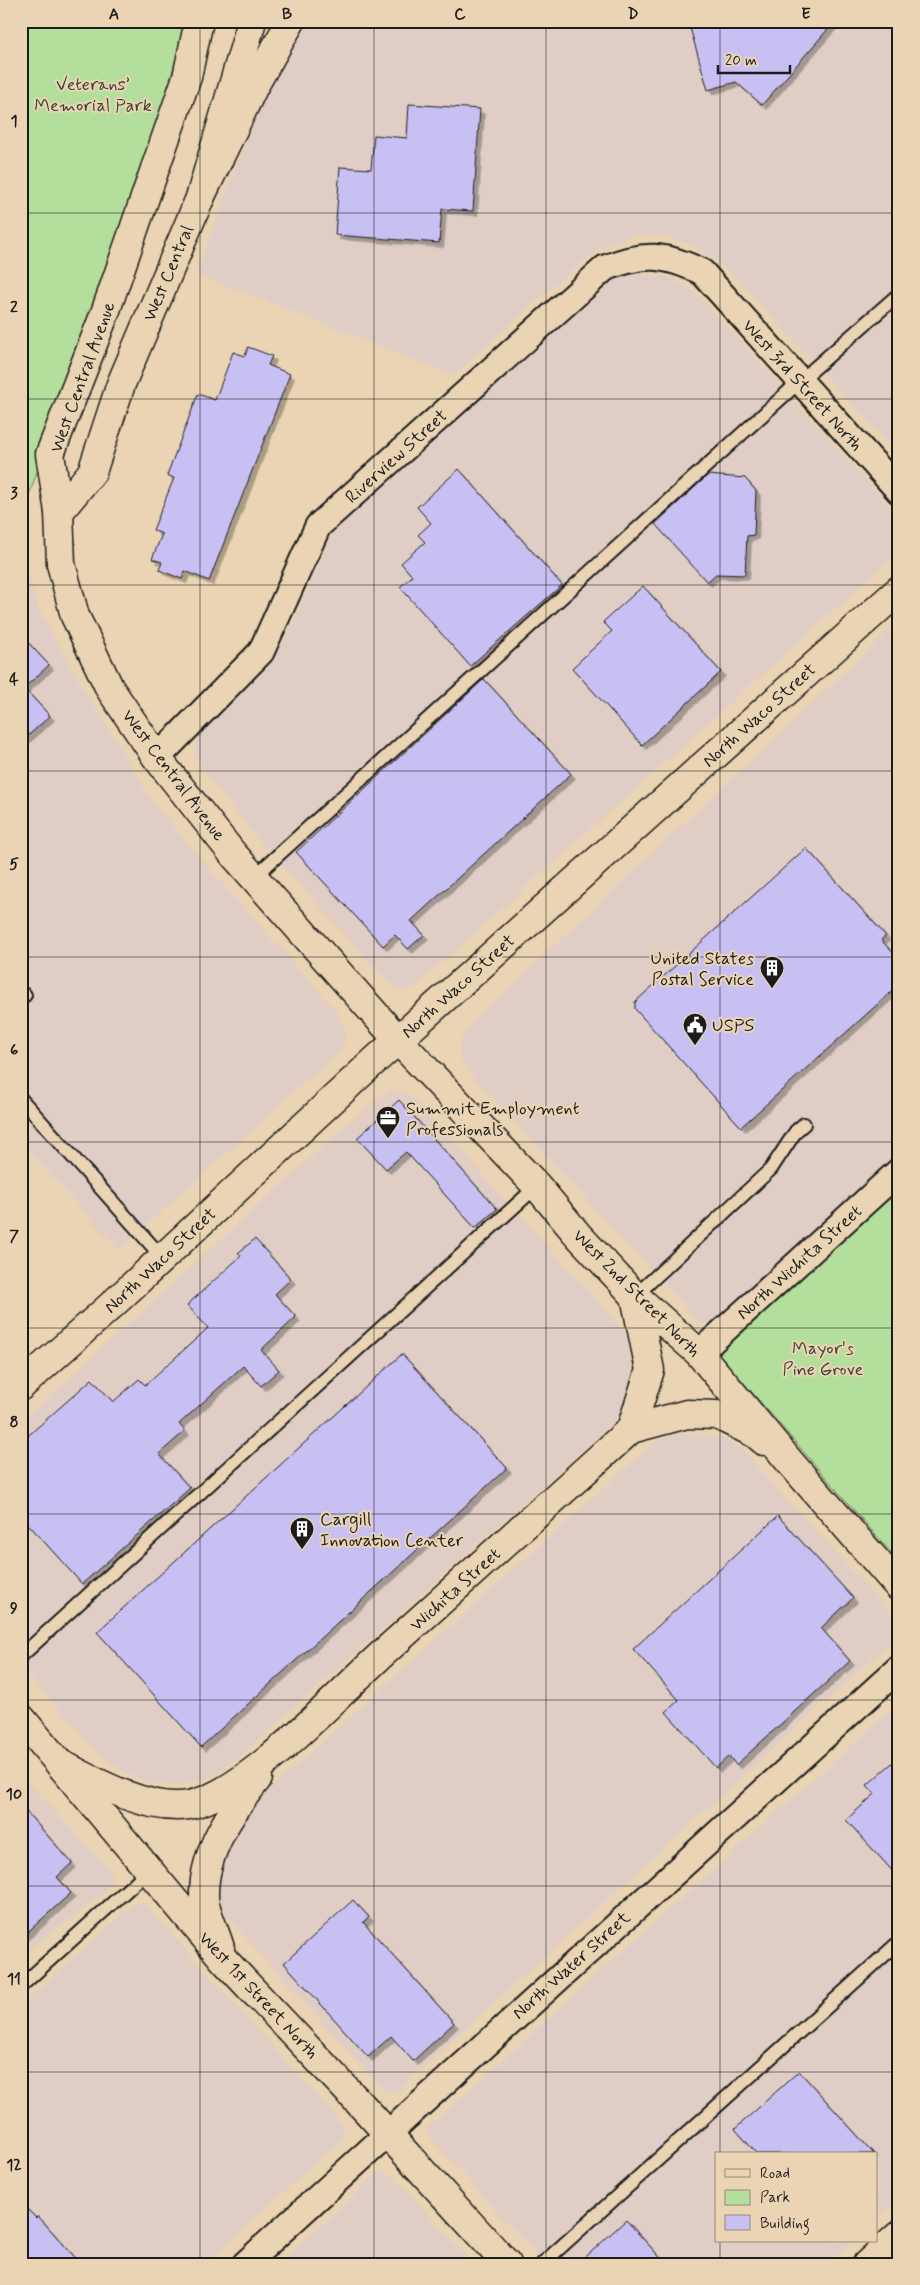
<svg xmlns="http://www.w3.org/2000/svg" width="920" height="2285" viewBox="0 0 920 2285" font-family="Mynerve,sans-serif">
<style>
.built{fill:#e0cec6}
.green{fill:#b3de9b;stroke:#687d5c}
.building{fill:#c8c0f3;stroke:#1c1c1c;filter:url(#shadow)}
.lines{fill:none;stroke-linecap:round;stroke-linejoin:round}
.service-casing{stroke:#1c1c1c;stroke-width:16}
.minor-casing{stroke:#1c1c1c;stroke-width:29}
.tertiary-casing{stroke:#1c1c1c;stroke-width:31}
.secondary-casing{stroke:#1c1c1c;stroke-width:31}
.service{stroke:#ead4b3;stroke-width:12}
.minor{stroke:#ead4b3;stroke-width:25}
.tertiary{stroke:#ead4b3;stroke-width:28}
.secondary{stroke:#ead4b3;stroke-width:28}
.grid{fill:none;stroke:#1c1c1c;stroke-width:1;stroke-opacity:0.55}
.labels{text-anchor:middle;stroke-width:4;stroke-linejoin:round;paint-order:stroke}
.park-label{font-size:18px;fill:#3a4335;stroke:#ead4b3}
.street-label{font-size:18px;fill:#1c1c1c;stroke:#ead4b3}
.poi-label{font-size:18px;fill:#1c1c1c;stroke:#ead4b3;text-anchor:start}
.neatline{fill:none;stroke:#1c1c1c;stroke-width:2}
.grid-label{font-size:16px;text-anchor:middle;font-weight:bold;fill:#1c1c1c}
</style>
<defs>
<filter id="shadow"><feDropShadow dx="4.5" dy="4.5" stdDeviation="0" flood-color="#0004"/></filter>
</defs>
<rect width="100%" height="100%" fill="#ead4b3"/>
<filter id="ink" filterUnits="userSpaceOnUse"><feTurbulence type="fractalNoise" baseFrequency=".02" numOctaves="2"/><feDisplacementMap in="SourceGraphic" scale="10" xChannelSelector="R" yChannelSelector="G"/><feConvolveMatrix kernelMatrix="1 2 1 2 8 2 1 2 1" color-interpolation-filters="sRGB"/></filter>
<g filter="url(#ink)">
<g class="built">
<path d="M 307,21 L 899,21 L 899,456 L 736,278 L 697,247 L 673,239 L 655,235 L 632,236 L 616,241 L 596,252 L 554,285 L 454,375 L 196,274 L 251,127 L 276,71 Z"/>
<path d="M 644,274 L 667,276 L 692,289 L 898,515 L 899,550 L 891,559 L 419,983 L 408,991 L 398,990 L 387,981 L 257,838 L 202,769 L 195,751 L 198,735 L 207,722 L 268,667 L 288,634 L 333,528 L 602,287 L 623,275 Z"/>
<path d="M 25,565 L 39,609 L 73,671 L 150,797 L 190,847 L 337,1012 L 345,1027 L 345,1043 L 336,1054 L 119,1250 L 21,1143 L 21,566 Z"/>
<path d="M 899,621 L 899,1162 L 715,1326 L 705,1324 L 698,1321 L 468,1071 L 460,1058 L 459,1046 L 464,1033 L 472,1023 Z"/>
<path d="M 400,1091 L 413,1097 L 623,1329 L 635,1359 L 633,1387 L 623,1412 L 611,1425 L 238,1758 L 218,1774 L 193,1783 L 171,1785 L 148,1783 L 124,1772 L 102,1756 L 21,1667 L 21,1422 L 345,1126 L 379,1098 L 389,1092 Z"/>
<path d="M 681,1433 L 722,1438 L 745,1453 L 895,1618 L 899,1626 L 897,1633 L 885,1647 L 398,2090 L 391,2093 L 384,2091 L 228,1918 L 216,1897 L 216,1887 L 223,1859 L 239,1825 L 250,1809 L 268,1791 L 650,1446 L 664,1438 Z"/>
<path d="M 899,1702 L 899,2199 L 876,2219 L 876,2154 L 716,2154 L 716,2241 L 852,2241 L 827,2264 L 544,2264 L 427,2134 L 427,2128 Z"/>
<path d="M 21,1775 L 108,1868 L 112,1875 L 110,1886 L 101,1896 L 21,1955 Z"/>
<path d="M 138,1901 L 143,1902 L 150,1910 L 344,2126 L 343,2138 L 205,2264 L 21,2264 L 21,2006 L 133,1904 Z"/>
<path d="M 383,2172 L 393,2176 L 473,2264 L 279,2264 L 376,2175 Z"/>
</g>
<g class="green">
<path d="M 21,21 L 186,21 L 161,117 L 21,518 Z"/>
<path d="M 899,1188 L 899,1562 L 717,1352 Z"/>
</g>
<g class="building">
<path d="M 688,21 L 835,21 L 762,105 L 736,82 L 708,90 Z"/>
<path d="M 409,104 L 480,109 L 473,211 L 442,209 L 439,243 L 335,235 L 340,167 L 371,169 L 374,135 L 407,138 Z"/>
<path d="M 248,347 L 272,356 L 268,365 L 290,374 L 209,581 L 185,571 L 182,579 L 159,570 L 162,562 L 152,559 L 162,534 L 153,530 L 174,478 L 167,475 L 198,394 L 215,400 L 233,352 L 245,356 Z"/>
<path d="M 459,469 L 562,585 L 470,666 L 400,587 L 412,576 L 401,563 L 425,542 L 418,535 L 431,523 L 417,507 Z"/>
<path d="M 708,475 L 745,478 L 756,491 L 754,535 L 747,536 L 745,575 L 716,574 L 707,582 L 655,524 Z"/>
<path d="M 643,586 L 721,672 L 642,745 L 572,668 L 612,631 L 603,622 Z"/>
<path d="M 21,635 L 49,665 L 24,688 L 50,716 L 21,742 Z"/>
<path d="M 484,679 L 571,774 L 411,921 L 424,935 L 408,949 L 395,935 L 383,946 L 296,852 Z"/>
<path d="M 806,848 L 886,936 L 881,940 L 899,959 L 899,985 L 741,1127 L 635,1009 L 635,1002 Z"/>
<path d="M 399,1100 L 497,1209 L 475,1228 L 406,1152 L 386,1169 L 357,1138 Z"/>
<path d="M 255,1239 L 291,1279 L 275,1294 L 296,1317 L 261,1350 L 279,1370 L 261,1386 L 243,1366 L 179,1424 L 185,1431 L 159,1454 L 190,1488 L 82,1584 L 21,1516 L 21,1442 L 92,1379 L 113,1402 L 139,1379 L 145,1385 L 208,1328 L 187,1305 L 241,1256 L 238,1253 Z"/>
<path d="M 402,1354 L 507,1468 L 201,1747 L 97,1632 Z"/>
<path d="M 778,1516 L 853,1598 L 821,1628 L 850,1661 L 736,1765 L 729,1756 L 716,1768 L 666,1712 L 679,1700 L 633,1649 Z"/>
<path d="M 899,1757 L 899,1878 L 846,1820 L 875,1794 L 867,1785 Z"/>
<path d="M 21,1806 L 72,1863 L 57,1877 L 71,1893 L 21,1938 Z"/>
<path d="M 353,1900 L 369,1917 L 363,1922 L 454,2023 L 413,2061 L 391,2036 L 368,2057 L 284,1963 Z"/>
<path d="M 799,2071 L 874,2154 L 757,2154 L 735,2129 Z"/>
<path d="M 21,2203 L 36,2218 L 38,2216 L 81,2264 L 21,2264 Z"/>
<path d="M 626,2220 L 666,2264 L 578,2264 Z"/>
</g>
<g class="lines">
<defs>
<g id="service">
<path d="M 254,877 L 800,381 L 899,294"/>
<path d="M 21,998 L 25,995"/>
<path d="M 21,1099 L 162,1257"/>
<path d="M 635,1296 L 771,1169 L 796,1131 L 804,1124"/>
<path d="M 21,1656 L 537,1186"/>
<path d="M 21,1986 L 149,1870"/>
<path d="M 542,2264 L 899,1942"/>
</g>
<g id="minor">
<path d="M 157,758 L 261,652 L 318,526 L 605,268 C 644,252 665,254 702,272 L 899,491"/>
<path d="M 699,1353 L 899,1171"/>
<path d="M 245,2264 L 899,1668"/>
</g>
<g id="tertiary">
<path d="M 199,21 L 187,77 L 150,183 L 105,313 L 50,454 L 59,512 L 61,564 L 75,616 L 110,689 L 157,758 L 233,854 L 398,1040 L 537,1186 L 577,1234 L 635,1296 L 699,1353 L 789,1461 L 899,1587"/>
<path d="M 59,512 L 92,472 L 121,384 L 200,198 L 252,21"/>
<path d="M 21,1386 L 114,1303 L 371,1064 L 899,590"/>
<path d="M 631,1429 L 650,1370 L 635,1296"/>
<path d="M 21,1718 L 225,1961 L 366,2110 L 507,2264"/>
<path d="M 61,1764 C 95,1782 149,1812 189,1805 C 247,1794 336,1696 381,1655 C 464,1580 548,1505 631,1429 L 687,1414 L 717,1415 L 756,1434 L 764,1441"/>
<path d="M 220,1948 C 216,1933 204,1910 204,1896 C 203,1852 232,1810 258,1778"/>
<path d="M 867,2264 L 899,2235"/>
</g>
<path id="secondary" d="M 200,198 L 254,86 L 291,21"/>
</defs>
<use href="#service" class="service-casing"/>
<use href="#minor" class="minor-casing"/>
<use href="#tertiary" class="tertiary-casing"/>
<use href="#secondary" class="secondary-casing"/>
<use href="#service" class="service"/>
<use href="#minor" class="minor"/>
<use href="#tertiary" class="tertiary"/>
<use href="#secondary" class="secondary"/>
</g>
</g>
<path class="grid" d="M 200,21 L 200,2264M 374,21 L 374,2264M 546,21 L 546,2264M 720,21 L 720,2154M 21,213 L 899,213M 21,399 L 899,399M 21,585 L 899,585M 21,771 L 899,771M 21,957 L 899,957M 21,1142 L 899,1142M 21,1328 L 899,1328M 21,1514 L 899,1514M 21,1700 L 899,1700M 21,1886 L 899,1886M 21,2072 L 899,2072M 720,2241 L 720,2264"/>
<defs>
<symbol id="building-pin" viewBox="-11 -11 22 30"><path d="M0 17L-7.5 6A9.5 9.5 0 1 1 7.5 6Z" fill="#1c1c1c" stroke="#ead4b3"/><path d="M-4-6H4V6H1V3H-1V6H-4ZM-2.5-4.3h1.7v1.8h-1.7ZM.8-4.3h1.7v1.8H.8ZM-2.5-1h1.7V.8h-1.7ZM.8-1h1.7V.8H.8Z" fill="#fff"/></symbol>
<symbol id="civic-pin" viewBox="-11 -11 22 30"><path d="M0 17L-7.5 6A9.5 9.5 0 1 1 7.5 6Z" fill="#1c1c1c" stroke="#ead4b3"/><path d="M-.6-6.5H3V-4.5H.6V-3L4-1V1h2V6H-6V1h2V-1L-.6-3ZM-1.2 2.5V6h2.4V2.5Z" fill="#fff"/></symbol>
<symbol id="office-pin" viewBox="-11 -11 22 30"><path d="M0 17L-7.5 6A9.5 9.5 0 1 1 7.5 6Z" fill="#1c1c1c" stroke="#ead4b3"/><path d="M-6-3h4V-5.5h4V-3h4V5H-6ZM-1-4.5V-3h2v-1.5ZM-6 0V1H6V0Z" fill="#fff"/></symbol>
</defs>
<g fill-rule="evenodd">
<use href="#building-pin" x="758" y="954" width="28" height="38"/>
<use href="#civic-pin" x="681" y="1011" width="28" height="38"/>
<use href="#office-pin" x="374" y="1104" width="28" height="38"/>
<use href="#building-pin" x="288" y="1515" width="28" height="38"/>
</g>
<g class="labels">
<g class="park-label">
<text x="93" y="90">Veterans’<tspan x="93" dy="21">Memorial Park</tspan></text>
<text x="823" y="1354">Mayor's<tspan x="823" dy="21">Pine Grove</tspan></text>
</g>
<g class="street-label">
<text transform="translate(168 273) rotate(-67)" y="6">West Central</text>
<text transform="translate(82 377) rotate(-70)" y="6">West Central Avenue</text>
<text transform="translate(803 385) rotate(48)" y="6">West 3rd Street North</text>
<text transform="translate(396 456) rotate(-42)" y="6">Riverview Street</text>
<text transform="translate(759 715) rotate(-42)" y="6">North Waco Street</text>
<text transform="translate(174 775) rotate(53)" y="6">West Central Avenue</text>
<text transform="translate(458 986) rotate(-42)" y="6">North Waco Street</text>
<text transform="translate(160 1260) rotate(-43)" y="6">North Waco Street</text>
<text transform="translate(799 1262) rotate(-42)" y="6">North Wichita Street</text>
<text transform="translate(637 1293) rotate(45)" y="6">West 2nd Street North</text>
<text transform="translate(455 1589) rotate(-42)" y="6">Wichita Street</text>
<text transform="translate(571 1965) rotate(-42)" y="6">North Water Street</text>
<text transform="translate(259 1995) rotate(47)" y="6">West 1st Street North</text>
</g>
<g class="poi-label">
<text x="754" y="964" text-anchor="end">United States<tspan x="754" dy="21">Postal Service</tspan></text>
<text x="712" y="1031">USPS</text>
<text x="406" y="1114">Summit Employment<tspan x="406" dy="21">Professionals</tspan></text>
<text x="320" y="1525">Cargill<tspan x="320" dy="21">Innovation Center</tspan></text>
</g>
</g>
<rect width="920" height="2285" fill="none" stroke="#ead4b3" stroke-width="55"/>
<rect x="715" y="2152" width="162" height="90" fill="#ead4b3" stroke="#988a77"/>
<rect x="725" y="2169" width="25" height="8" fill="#ead4b3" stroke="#988a77"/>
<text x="760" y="2178" font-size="15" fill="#1c1c1c">Road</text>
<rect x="725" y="2190" width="25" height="15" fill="#b3de9b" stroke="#988a77"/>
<text x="760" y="2202" font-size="15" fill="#1c1c1c">Park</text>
<rect x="725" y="2215" width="25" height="15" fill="#c8c0f3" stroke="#988a77"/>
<text x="760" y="2228" font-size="15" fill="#1c1c1c">Building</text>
<path d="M718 65v8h72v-8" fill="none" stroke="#1c1c1c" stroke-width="2.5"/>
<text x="725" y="65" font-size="15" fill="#1c1c1c" stroke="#ead4b3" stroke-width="4" paint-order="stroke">20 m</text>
<rect x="28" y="28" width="864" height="2230" class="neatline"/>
<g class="grid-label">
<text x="114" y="19">A</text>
<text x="287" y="19">B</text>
<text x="460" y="19">C</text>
<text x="633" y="19">D</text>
<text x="806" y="19">E</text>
<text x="14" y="126">1</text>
<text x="14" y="312">2</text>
<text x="14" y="498">3</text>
<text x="14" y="684">4</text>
<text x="14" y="869">5</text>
<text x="14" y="1055">6</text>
<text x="14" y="1241">7</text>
<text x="14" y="1427">8</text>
<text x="14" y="1613">9</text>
<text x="14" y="1799">10</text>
<text x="14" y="1984">11</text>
<text x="14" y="2170">12</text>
</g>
</svg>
